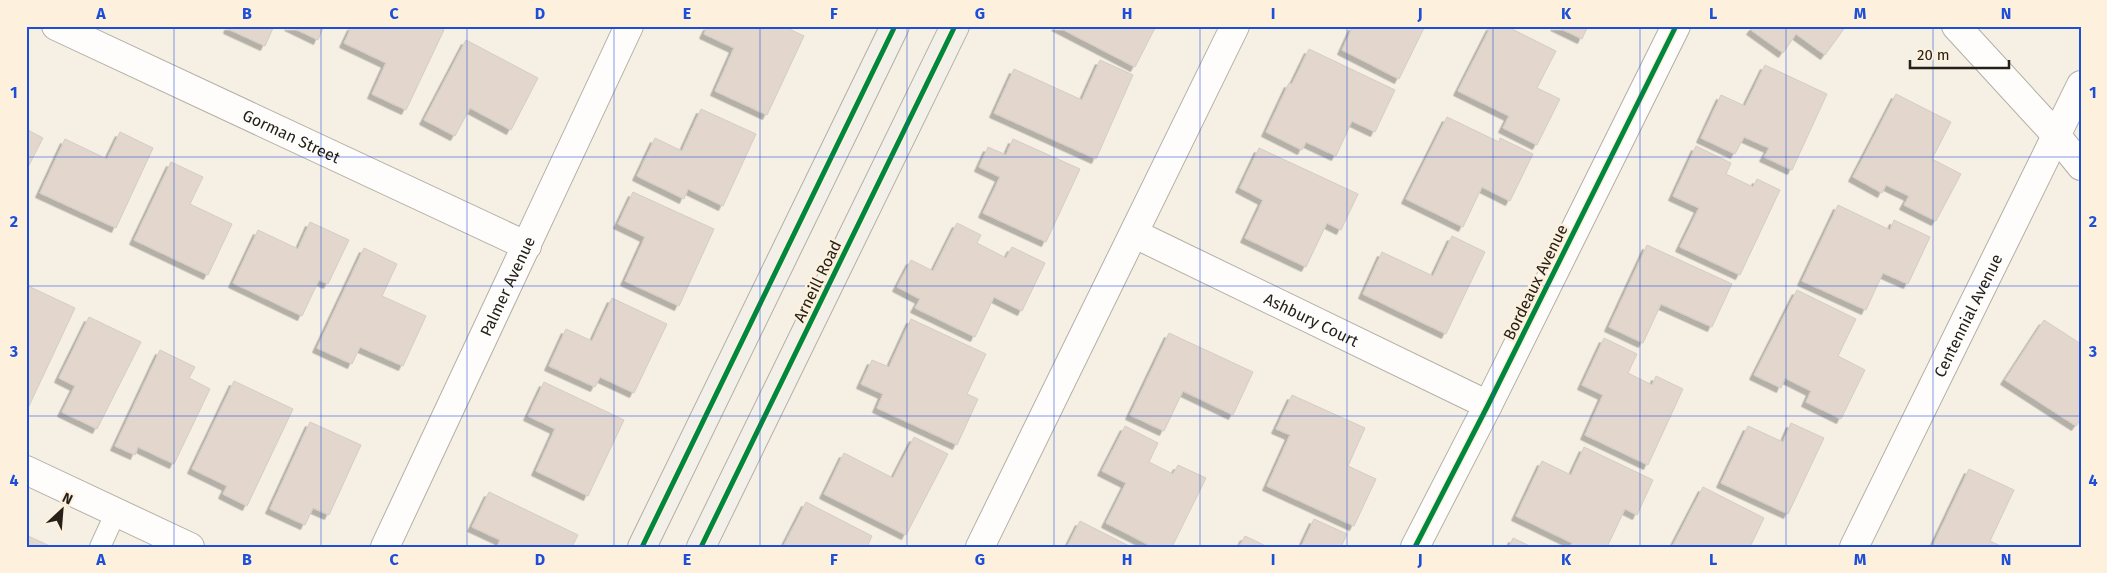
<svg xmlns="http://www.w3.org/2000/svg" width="2107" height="573" viewBox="0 0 2107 573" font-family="'Fira Sans',sans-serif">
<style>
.building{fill:#e3d6cd;stroke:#d3cdc6;filter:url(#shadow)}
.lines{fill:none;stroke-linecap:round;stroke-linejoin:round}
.lane-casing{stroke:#b4afa6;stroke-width:22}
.street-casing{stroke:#b4afa6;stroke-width:30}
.secondary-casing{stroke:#b4afa6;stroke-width:30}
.lane{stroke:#fefdfb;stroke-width:20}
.street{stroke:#fefdfb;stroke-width:28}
.secondary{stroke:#f2f0e9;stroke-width:28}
.cycleway-casing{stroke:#fdf0dc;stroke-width:8}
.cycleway{stroke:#00873e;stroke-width:5}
.grid{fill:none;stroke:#1d4ed8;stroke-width:1;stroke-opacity:0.55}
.labels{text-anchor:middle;stroke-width:5;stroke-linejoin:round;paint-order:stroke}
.street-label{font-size:16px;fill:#25211a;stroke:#fdf0dc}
.neatline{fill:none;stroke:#1d4ed8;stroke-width:2}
.grid-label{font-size:16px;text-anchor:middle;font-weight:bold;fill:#1d4ed8}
</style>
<defs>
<filter id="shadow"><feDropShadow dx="-4.5" dy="4.5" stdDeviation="0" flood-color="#0004"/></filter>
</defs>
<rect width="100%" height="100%" fill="#f5efe4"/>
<g class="building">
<path d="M 229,26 L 274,26 L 265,46 L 228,29 Z"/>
<path d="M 289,26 L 324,26 L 318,40 Z"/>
<path d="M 352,26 L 437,26 L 444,30 L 406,110 L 372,94 L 386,63 L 344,43 Z"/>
<path d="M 708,26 L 783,26 L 804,36 L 767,115 L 715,91 L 734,48 L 704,34 Z"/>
<path d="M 1056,26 L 1156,26 L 1135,67 Z"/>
<path d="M 1353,26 L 1425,26 L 1399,79 L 1342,50 Z"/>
<path d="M 1491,26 L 1506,26 L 1556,51 L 1537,88 L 1560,99 L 1537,145 L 1503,128 L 1509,116 L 1458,91 Z"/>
<path d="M 1555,26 L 1588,26 L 1582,39 Z"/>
<path d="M 1754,26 L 1846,26 L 1825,55 L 1796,34 L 1783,53 L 1751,30 Z"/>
<path d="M 466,40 L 538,78 L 511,130 L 470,108 L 455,136 L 424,120 Z"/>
<path d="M 1309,49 L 1395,90 L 1375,132 L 1352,121 L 1336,156 L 1306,142 L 1302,150 L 1266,132 L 1289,83 L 1292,84 Z"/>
<path d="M 1100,60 L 1133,75 L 1096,159 L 994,113 L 1014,69 L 1082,100 Z"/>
<path d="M 1765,65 L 1827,94 L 1792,170 L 1764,157 L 1769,148 L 1744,137 L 1735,154 L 1701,138 L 1721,95 L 1745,106 Z"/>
<path d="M 1896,94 L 1951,122 L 1932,159 L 1961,174 L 1936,221 L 1904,205 L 1909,196 L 1886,185 L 1882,193 L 1853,177 Z"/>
<path d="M 701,109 L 756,134 L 723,206 L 688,189 L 684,199 L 637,176 L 655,138 L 682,151 Z"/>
<path d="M 1447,117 L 1499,142 L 1500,138 L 1533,154 L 1510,201 L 1482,187 L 1463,227 L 1406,199 Z"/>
<path d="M 26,129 L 43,138 L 26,171 Z"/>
<path d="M 120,132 L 153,148 L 116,228 L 40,193 L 65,139 L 107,159 Z"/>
<path d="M 1013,139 L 1080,169 L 1046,242 L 983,213 L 1000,177 L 979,167 L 988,147 L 1006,155 Z"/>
<path d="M 1696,146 L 1731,163 L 1726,174 L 1753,187 L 1757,179 L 1780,190 L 1740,275 L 1680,247 L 1699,208 L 1673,196 Z"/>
<path d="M 1259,148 L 1358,194 L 1341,230 L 1327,223 L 1306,267 L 1245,238 L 1263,200 L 1240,188 Z"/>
<path d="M 171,162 L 203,177 L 190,204 L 232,224 L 208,275 L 134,240 Z"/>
<path d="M 633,192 L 714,229 L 679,306 L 625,281 L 645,237 L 618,224 Z"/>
<path d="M 1838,205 L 1890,230 L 1894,220 L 1930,237 L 1908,284 L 1883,273 L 1866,310 L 1802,281 Z"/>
<path d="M 310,222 L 349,240 L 328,284 L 319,280 L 302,316 L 233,283 L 258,230 L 298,249 Z"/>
<path d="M 957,223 L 981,235 L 977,243 L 1006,258 L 1012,247 L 1045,263 L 1022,311 L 994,297 L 975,337 L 915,308 L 920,299 L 897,287 L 911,260 L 933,271 Z"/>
<path d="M 1452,236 L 1485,252 L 1446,334 L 1363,294 L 1382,252 L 1433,276 Z"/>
<path d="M 1647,245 L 1732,284 L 1712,327 L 1661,304 L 1643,343 L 1609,327 Z"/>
<path d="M 364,248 L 397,264 L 382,296 L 426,316 L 403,366 L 360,347 L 352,364 L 317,348 Z"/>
<path d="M 26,285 L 75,308 L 29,406 L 26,405 Z"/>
<path d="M 1797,290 L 1856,319 L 1838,356 L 1865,370 L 1841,419 L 1806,402 L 1811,391 L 1785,378 L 1781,388 L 1754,375 Z"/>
<path d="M 612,298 L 667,324 L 634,393 L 600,377 L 595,387 L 549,366 L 566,329 L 592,341 Z"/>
<path d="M 89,317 L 141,342 L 97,429 L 62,412 L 75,386 L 59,378 Z"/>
<path d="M 911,319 L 986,354 L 967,394 L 978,399 L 957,445 L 877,408 L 883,394 L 861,384 L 872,360 L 889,367 Z"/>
<path d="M 2044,320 L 2081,344 L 2081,419 L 2076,426 L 2005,380 Z"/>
<path d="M 1169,333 L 1253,372 L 1233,415 L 1183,391 L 1164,431 L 1130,415 Z"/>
<path d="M 1604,338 L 1637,354 L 1628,373 L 1652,385 L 1656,376 L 1683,389 L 1648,465 L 1585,435 L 1603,395 L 1582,385 Z"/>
<path d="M 160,350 L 195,367 L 189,378 L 210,389 L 174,464 L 138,447 L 135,455 L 115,446 Z"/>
<path d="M 234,381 L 293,409 L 247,506 L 223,494 L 227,486 L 192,469 Z"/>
<path d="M 544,382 L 624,420 L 588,496 L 536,471 L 555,429 L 528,416 Z"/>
<path d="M 1292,395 L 1365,428 L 1348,466 L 1376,479 L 1354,526 L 1267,486 L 1290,435 L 1276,429 Z"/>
<path d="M 310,422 L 361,445 L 329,515 L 313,508 L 305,525 L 270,509 Z"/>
<path d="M 1791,423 L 1824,438 L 1788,514 L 1721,483 L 1748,426 L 1783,442 Z"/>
<path d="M 1125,426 L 1158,443 L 1149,462 L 1173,474 L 1178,465 L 1206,478 L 1172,547 L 1153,547 L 1106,523 L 1126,483 L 1102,471 Z"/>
<path d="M 914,437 L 948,454 L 906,535 L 824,494 L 844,453 L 893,478 Z"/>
<path d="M 1584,447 L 1653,480 L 1637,515 L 1625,509 L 1607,547 L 1575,547 L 1571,545 L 1572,543 L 1516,516 L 1542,461 L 1571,475 Z"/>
<path d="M 1969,469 L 2014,490 L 1990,541 L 2003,547 L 1932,547 Z"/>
<path d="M 1703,487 L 1764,518 L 1750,547 L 1672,547 Z"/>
<path d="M 489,492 L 578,535 L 572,547 L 497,547 L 500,540 L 472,527 Z"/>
<path d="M 806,502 L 872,536 L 867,547 L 783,547 Z"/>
<path d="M 1314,519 L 1347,534 L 1341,547 L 1301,547 Z"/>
<path d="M 1080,521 L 1131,547 L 1067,547 Z"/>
<path d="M 26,535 L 52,547 L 26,547 Z"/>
<path d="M 1245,536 L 1268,547 L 1239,547 Z"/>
<path d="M 1513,538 L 1532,547 L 1509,547 Z"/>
</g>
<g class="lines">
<defs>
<path id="lane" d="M 100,547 L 116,512"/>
<g id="street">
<path id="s1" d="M 56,26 L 527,246"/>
<path d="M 1956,26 L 2056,135 L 2081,166"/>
<path id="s2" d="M 1135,234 L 1488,405"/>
<path d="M 26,470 L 190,547"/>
<path id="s3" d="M 385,547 L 629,26"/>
<path d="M 980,547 L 1235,26"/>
<path d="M 1415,547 L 1488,405 L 1676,26"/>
<path id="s4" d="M 1854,547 L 2081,85"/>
</g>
<g id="secondary">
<path d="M 642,547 L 895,26"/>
<path d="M 701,547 L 955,26"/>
</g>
</defs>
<use href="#lane" class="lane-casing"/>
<use href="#street" class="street-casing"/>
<use href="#secondary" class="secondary-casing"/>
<use href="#lane" class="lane"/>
<use href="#street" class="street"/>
<use href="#secondary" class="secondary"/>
<defs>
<g id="cycleway">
<path d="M 642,547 L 895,26"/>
<path d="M 701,547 L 955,26"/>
<path d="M 1415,547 L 1488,405 L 1676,26"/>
</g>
</defs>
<use href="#cycleway" class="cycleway-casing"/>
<use href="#cycleway" class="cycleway"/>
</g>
<path class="grid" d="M 174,26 L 174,547M 321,26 L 321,547M 467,26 L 467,547M 614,26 L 614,547M 760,26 L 760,547M 907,26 L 907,547M 1054,26 L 1054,547M 1200,26 L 1200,547M 1347,26 L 1347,547M 1493,26 L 1493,547M 1640,26 L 1640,547M 1786,26 L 1786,547M 1933,26 L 1933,547M 26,157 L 2081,157M 26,286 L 2081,286M 26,416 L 2081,416"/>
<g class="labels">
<g class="street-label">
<text dy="6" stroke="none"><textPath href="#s1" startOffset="260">Gorman Street</textPath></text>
<text transform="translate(817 281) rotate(-64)" y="6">Arneill Road</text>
<text transform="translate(1535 282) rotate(-64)" y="6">Bordeaux Avenue</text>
<text dy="6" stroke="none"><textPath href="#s3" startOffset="288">Palmer Avenue</textPath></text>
<text dy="6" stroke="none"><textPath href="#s4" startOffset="258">Centennial Avenue</textPath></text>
<text dy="6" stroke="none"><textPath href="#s2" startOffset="196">Ashbury Court</textPath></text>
</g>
</g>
<rect width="2107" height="573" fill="none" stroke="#fdf0dc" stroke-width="55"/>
<g transform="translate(62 510) rotate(26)" stroke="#fdf0dc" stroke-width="4" paint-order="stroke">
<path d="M0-4L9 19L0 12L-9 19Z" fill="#25211a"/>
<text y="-8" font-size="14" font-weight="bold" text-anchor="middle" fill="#25211a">N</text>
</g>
<path d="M1910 60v8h99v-8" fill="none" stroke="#25211a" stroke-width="2.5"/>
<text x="1917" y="60" font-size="15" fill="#25211a" stroke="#fdf0dc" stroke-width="4" paint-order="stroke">20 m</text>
<rect x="28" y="28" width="2052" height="518" class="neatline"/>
<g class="grid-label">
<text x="101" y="19">A</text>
<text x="247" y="19">B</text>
<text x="394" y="19">C</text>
<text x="540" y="19">D</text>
<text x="687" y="19">E</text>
<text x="834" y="19">F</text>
<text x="980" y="19">G</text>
<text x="1127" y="19">H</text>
<text x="1273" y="19">I</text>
<text x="1420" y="19">J</text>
<text x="1566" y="19">K</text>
<text x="1713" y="19">L</text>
<text x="1860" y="19">M</text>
<text x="2006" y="19">N</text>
<text x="14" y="98">1</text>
<text x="2093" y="98">1</text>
<text x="14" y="227">2</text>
<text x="2093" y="227">2</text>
<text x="14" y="357">3</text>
<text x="2093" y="357">3</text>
<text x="14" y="486">4</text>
<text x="2093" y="486">4</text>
<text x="101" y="565">A</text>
<text x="247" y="565">B</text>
<text x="394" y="565">C</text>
<text x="540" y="565">D</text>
<text x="687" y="565">E</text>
<text x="834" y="565">F</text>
<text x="980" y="565">G</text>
<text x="1127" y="565">H</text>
<text x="1273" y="565">I</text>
<text x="1420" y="565">J</text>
<text x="1566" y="565">K</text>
<text x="1713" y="565">L</text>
<text x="1860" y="565">M</text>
<text x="2006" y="565">N</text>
</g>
</svg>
